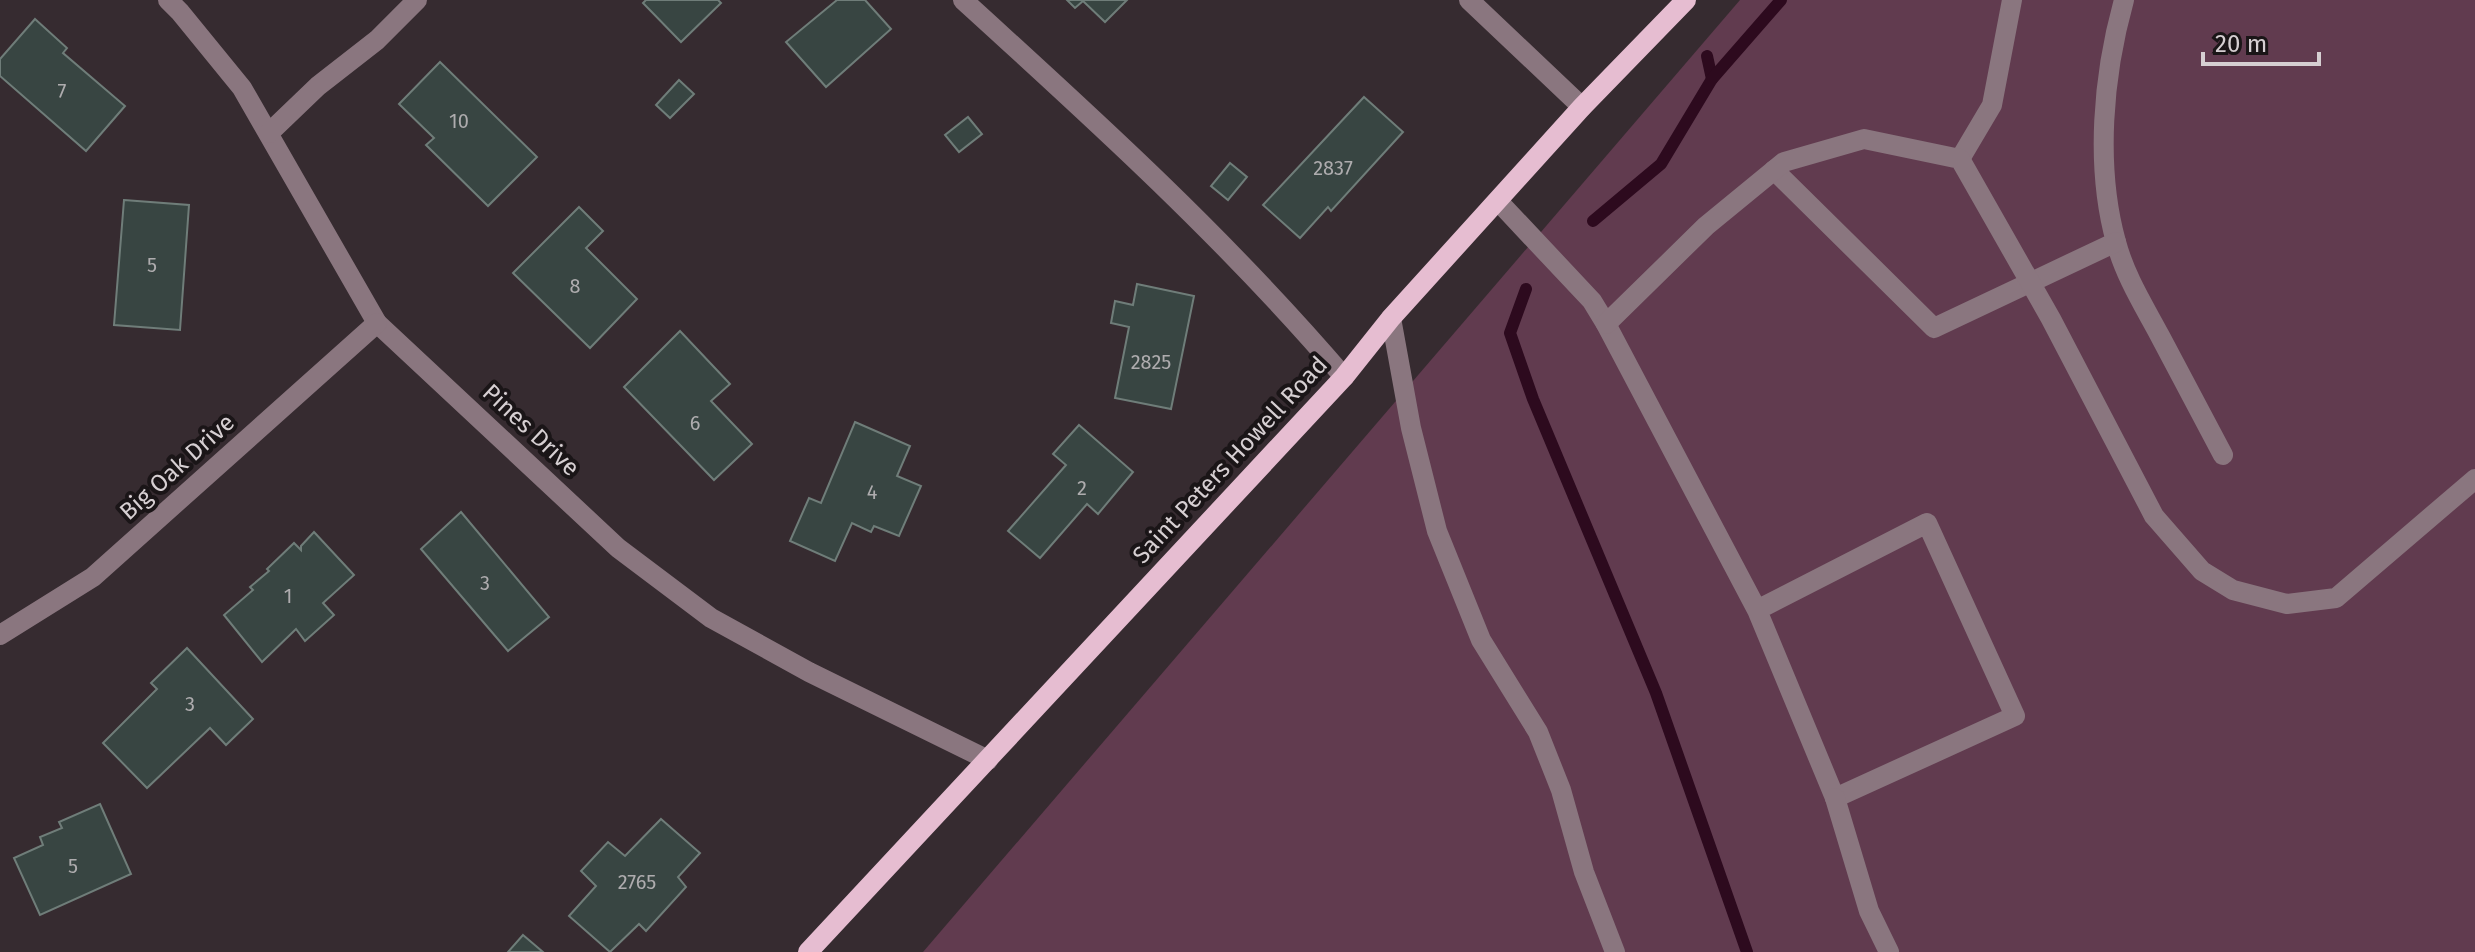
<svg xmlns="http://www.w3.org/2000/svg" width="2475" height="952" viewBox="0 0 2475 952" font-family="'Fira Sans',sans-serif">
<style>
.green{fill:#613b4f}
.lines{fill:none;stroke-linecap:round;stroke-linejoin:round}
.stream{stroke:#2d0a1e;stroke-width:12}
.building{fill:#384542;stroke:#6f7d79;stroke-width:2}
.minor{stroke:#8a767f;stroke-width:20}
.major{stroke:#e6bdd1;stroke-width:20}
.labels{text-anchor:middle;stroke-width:8;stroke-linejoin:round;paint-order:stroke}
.number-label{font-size:20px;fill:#aeacae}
.street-label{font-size:24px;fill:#d6cfd2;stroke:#1a1517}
</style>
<rect width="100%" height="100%" fill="#362b30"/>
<path class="green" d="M 1740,0 L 2475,0 L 2475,952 L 923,952 Z"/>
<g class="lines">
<g class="stream">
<path d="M 1707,56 L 1712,79"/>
<path d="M 1593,221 L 1661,164 L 1712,79 L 1781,0"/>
<path d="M 1526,289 L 1510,333 L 1533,399 L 1656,693 L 1747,952"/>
</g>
</g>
<g class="building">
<path d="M 646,0 L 718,0 L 721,3 L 681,42 L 643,3 Z"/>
<path d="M 837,0 L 865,0 L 891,29 L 826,87 L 786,42 Z"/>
<path d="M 1067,0 L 1127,0 L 1105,22 L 1083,1 L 1075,8 Z"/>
<path d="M 35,19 L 67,48 L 63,53 L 125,106 L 86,151 L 0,76 L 0,59 Z"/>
<path d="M 440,62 L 537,157 L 488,206 L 426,145 L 434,138 L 399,104 Z"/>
<path d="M 679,80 L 694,94 L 670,118 L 656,105 Z"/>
<path d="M 1364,97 L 1403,132 L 1331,211 L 1328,207 L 1300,238 L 1263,205 Z"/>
<path d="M 968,117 L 982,134 L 959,152 L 945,135 Z"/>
<path d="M 1230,163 L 1247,177 L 1228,200 L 1211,186 Z"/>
<path d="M 124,200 L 189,205 L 180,330 L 114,325 Z"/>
<path d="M 579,207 L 603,231 L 586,248 L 637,299 L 590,348 L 513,273 Z"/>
<path d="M 1137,284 L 1194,296 L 1171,409 L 1115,398 L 1129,327 L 1111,323 L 1115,301 L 1133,305 Z"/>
<path d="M 680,331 L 730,384 L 711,401 L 752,444 L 714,480 L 624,387 Z"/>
<path d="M 855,422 L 910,446 L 897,476 L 921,486 L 899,536 L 874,526 L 871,532 L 852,523 L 835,561 L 790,541 L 809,498 L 821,503 Z"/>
<path d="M 1079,425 L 1133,472 L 1098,514 L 1087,504 L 1040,558 L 1008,531 L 1066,465 L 1053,454 Z"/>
<path d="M 461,512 L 549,617 L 508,651 L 421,549 Z"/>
<path d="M 314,532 L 354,575 L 323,603 L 334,615 L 305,641 L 296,629 L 262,662 L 224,615 L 253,590 L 250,587 L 269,571 L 267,569 L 294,543 L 301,550 L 301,546 Z"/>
<path d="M 187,648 L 253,719 L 226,745 L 210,728 L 147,788 L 103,743 L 157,689 L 151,683 Z"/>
<path d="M 100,804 L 131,874 L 40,915 L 14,858 L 43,845 L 40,837 L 62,828 L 59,822 Z"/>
<path d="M 661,819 L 700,853 L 678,877 L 686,887 L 646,931 L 639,924 L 610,952 L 569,916 L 596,886 L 581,871 L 608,842 L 625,856 Z"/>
<path d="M 523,935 L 543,952 L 508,952 Z"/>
</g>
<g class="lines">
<g class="minor">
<path d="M 168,0 L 180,12 L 242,88 L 377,323 L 618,548 L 711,618 L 809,672 L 988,760"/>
<path d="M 963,0 C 1095,120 1228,241 1344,377"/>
<path d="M 1469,0 L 1582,107"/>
<path d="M 2124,0 C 2103,75 2095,166 2116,242 C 2125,276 2144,306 2160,336 C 2181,376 2202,415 2223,455"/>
<path d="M 269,133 L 318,86 L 377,40 L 417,0"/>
<path d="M 1960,159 L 1992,105 L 2012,0"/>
<path d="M 1774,170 L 1934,328 L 2116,242"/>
<path d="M 1498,201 L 1592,301 L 1606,324 L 1757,610 L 1835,798 L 2015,716 L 1927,523 L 1757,610"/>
<path d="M 1391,318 L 1411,428 L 1437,531 L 1481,640 L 1538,732 L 1561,790 L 1584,872 L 1615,952"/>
<path d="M 1606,324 L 1706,226 L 1784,162 L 1864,139 L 1960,159 L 2051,319 L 2154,516 L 2202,571 L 2233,590 L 2287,604 L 2336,598 L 2475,479"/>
<path d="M 0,635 L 93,577 L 377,323"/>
<path d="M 1835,798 L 1869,911 L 1889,952"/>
</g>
<path class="major" d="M 808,952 L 1344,377 L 1391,318 L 1582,107 L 1686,0"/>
</g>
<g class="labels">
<g class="number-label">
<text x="62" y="98">7</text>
<text x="459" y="128">10</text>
<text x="1333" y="175">2837</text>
<text x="152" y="272">5</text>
<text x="575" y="293">8</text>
<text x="1151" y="369">2825</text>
<text x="695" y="430">6</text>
<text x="1082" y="495">2</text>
<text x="872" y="499">4</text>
<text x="485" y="590">3</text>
<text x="288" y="603">1</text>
<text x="190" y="711">3</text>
<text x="73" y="873">5</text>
<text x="637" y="889">2765</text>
</g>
<g class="street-label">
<text transform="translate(531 430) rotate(43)" y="8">Pines Drive</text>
<text transform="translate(1230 460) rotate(-47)" y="8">Saint Peters Howell Road</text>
<text transform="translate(177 467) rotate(-42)" y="8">Big Oak Drive</text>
</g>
</g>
<path d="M2203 52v12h116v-12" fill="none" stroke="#d6cfd2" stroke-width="4"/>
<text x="2215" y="52" font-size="24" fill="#d6cfd2" stroke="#1a1517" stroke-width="6" paint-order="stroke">20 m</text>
</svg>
